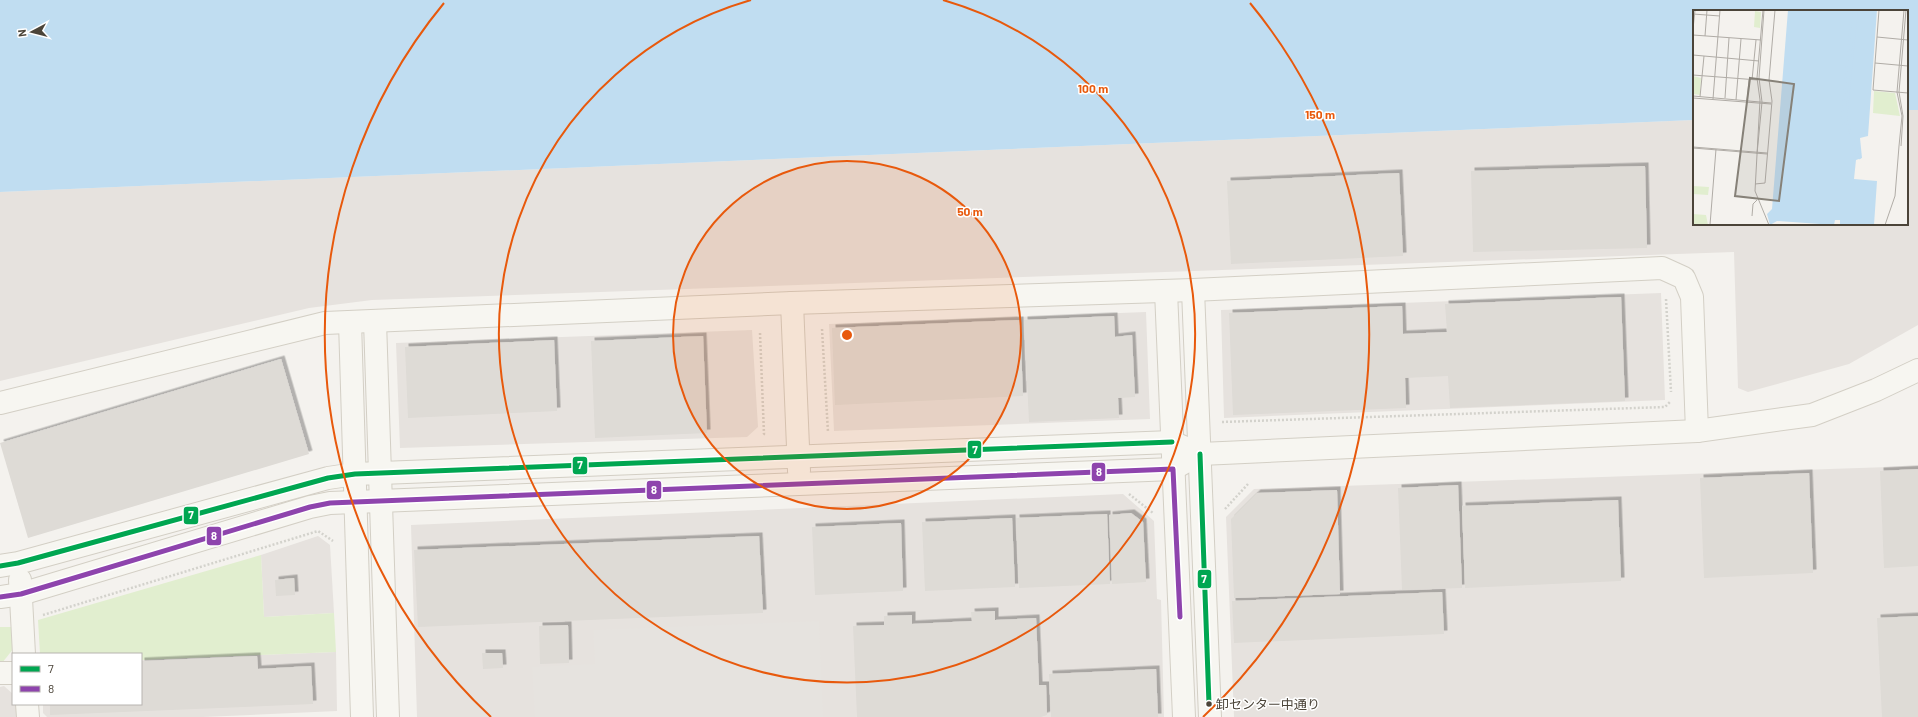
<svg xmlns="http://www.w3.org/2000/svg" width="1918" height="717" viewBox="0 0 1918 717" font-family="Barlow,'Noto Sans JP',sans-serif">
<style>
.industrial{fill:#e6e2de}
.green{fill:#e1eecf}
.parking{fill:#e6e3df}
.water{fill:#c0ddf1}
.building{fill:#dedbd6;filter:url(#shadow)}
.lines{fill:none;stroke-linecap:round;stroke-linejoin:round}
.secondary-casing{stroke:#d3cfc5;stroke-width:24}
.path{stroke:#d3d2cc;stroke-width:2.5;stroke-dasharray:2 2;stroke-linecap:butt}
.secondary{stroke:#f7f6f1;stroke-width:22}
.bus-1-casing{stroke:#fff;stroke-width:8}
.bus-2-casing{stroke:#fff;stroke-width:8}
.bus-1{stroke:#00a651;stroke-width:5}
.bus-2{stroke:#8e44ad;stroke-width:5}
.ring{fill:none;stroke:#e8590c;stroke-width:2}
.bus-dot{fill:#4b4439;stroke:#fff;stroke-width:1.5}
.labels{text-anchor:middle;stroke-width:3;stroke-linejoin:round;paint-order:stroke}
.bus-label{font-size:13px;fill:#4b4439;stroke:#fff;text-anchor:start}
.inset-river{fill:none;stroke:#c0ddf1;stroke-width:2}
.inset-road{fill:none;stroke:#b0aca6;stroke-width:1}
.view{fill:#868178;fill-opacity:0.15;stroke:#868178;stroke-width:2}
.inset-edge{fill:none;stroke:#4b4439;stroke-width:2}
.centre{fill:#e8590c;stroke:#fff;stroke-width:2}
.ring-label{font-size:12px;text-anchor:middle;font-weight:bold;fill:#e8590c;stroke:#fff;stroke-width:3;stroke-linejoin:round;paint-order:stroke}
.line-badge{stroke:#fff;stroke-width:1.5}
.badge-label{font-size:11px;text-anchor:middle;font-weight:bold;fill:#fff}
</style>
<defs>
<filter id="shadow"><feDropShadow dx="3.5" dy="-3.5" stdDeviation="0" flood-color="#0004"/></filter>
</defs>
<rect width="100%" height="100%" fill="#f4f2ee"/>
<g class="industrial">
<path d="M 1907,110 L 1918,110 L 1918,325 L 1849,364 L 1748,392 L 1738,388 L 1734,252 L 372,300 L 309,308 L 0,381 L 0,192 L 1694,120 L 1694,224 L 1907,224 Z"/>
<path d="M 1661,293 L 1665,400 L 1224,418 L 1221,310 Z"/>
<path d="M 1146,312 L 1150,419 L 834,431 L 829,324 Z"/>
<path d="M 752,330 L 758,427 L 747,437 L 400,448 L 396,343 Z"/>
<path d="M 1918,466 L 1918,717 L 1234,717 L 1226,517 L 1254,489 Z"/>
<path d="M 1123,494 L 1154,521 L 1157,599 L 1161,600 L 1164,717 L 417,717 L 411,525 Z"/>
<path d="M 318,536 L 330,545 L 334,613 L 264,617 L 261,555 Z"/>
<path d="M 336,652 L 337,711 L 203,717 L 47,717 L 43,713 L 43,704 L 141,704 L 141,660 Z"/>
<path d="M 4,686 L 13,694 L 13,704 L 17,704 L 17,717 L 0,717 L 0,687 Z"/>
</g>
<g class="green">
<path d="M 261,555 L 264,617 L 334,613 L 336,652 L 141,660 L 141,654 L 40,654 L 38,620 Z"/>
<path d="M 0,627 L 13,627 L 14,648 L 2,663 L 0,663 Z"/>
</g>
<path class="parking" d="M 819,621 L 823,717 L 535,717 L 532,667 L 595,664 L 593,630 Z"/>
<path class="water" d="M 0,0 L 1918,0 L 1918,110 L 1907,110 L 1907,11 L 1694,11 L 1694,120 L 0,192 Z"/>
<g class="building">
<path d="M 1645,166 L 1647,248 L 1473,252 L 1471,171 Z"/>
<path d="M 1399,173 L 1403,256 L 1231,264 L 1227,181 Z"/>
<path d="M 1621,297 L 1625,401 L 1450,408 L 1448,376 L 1405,378 L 1406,408 L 1233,415 L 1229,313 L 1402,306 L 1403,334 L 1447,332 L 1445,304 Z"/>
<path d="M 1114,316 L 1115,337 L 1132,335 L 1135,397 L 1118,398 L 1119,418 L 1029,422 L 1024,320 Z"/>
<path d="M 1020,320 L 1023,396 L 835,405 L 832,328 Z"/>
<path d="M 703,336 L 707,433 L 595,438 L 591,341 Z"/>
<path d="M 554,340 L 557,411 L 408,418 L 405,347 Z"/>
<path d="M 281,359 L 309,454 L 28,538 L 0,443 Z"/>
<path d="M 1918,469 L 1918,566 L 1884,568 L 1880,471 Z"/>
<path d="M 1809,473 L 1813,573 L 1704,578 L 1700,478 Z"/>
<path d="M 1458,485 L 1462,588 L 1402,590 L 1398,488 Z"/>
<path d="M 1337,490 L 1340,594 L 1234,598 L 1231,519 L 1257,493 Z"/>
<path d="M 1618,500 L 1621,581 L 1465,588 L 1462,506 Z"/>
<path d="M 1131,513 L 1143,522 L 1146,582 L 1112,584 L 1109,515 Z"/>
<path d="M 1107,514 L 1110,584 L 1019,588 L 1016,518 Z"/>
<path d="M 1012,518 L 1015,587 L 925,591 L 922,522 Z"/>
<path d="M 901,523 L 903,591 L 815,595 L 812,527 Z"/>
<path d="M 759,536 L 763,613 L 418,627 L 414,550 Z"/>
<path d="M 294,578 L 295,595 L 276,596 L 275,580 Z"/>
<path d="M 1442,592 L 1444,634 L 1234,643 L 1232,601 Z"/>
<path d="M 995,611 L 995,620 L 1036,618 L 1039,685 L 1046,685 L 1047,715 L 1041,717 L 857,717 L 853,626 L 884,625 L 884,616 L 912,615 L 912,624 L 972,621 L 971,612 Z"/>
<path d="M 1918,616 L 1918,717 L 1882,717 L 1877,618 Z"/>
<path d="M 568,625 L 569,663 L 540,664 L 539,626 Z"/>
<path d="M 482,653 L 502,653 L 503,668 L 483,669 Z"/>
<path d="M 257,656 L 258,669 L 311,666 L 313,704 L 50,715 L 50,704 L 141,704 L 141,661 Z"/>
<path d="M 1156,669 L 1158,717 L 1051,717 L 1049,674 Z"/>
</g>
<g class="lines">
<defs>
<g id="secondary">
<path d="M 1193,290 L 1210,717"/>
<path d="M 1166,291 L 1184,717"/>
<path d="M 792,303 L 799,471"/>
<path d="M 375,321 L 388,717"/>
<path d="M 350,322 L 362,717"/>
<path d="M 0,403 L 325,323 L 792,303 L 1193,290 L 1662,268 L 1684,278 L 1692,297 L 1697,431"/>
<path d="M 0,566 L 18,563 L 328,478 L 355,474 L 1172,442 L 1200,454"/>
<path d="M 20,580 L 24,654"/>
<path d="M 0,597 L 21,594 L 310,507 L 330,503 L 1173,469 L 1200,454 L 1223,453 L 1697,431 L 1812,415 L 1876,390 L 1918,370"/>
<path d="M 0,673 L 13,673"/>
<path d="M 27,704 L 28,717"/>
</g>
</defs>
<use href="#secondary" class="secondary-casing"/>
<g class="path">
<path d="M 1666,299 L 1671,392"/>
<path d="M 822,329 L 828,432"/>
<path d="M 760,333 L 764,434 L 763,435"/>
<path d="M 1222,422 L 1665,407 L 1671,401"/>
<path d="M 1129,494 L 1153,513"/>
<path d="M 1225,509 L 1248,484"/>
<path d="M 43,615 L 318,531 L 333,541"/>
</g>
<use href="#secondary" class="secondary"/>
<defs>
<g id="bus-1">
<path d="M 1200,454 L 1209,704"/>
<path d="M 0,566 L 18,563 L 328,478 L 355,474 L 1172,442"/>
</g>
<path id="bus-2" d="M 0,597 L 21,594 L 310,507 L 330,503 L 1173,469 L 1180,617"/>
</defs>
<use href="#bus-1" class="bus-1-casing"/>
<use href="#bus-2" class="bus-2-casing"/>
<use href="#bus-1" class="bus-1"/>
<use href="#bus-2" class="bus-2"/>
</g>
<circle cx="847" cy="335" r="174" fill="#e8590c" fill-opacity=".12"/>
<g class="ring">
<circle cx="847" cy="335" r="174"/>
<path d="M943 0A348 348 0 1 1 751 0"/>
<path d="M491 717A522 522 0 0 1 444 3M1250 3A522 522 0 0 1 1203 717"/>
</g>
<circle class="bus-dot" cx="1209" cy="704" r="3.5"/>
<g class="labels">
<g class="bus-label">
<text x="1216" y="709">卸センター中通り</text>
</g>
</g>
<g transform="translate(1693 10)">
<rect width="215" height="215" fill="#f4f2ee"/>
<path d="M 62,1 L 68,2 L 67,18 L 61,17 ZM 0,66 L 8,68 L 7,85 L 0,84 ZM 181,81 L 202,83 L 207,106 L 180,103 ZM 0,176 L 16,177 L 15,185 L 0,184 ZM 0,204 L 13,205 L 15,215 L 0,215 Z" fill="#e1eecf"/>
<path d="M 95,0 L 184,0 L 175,126 L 167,128 L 169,148 L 163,150 L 161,169 L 184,171 L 181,215 L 147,215 L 147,210 L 142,210 L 141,215 L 84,211 L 77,215 L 74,204 L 79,199 Z" fill="#c0ddf1"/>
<path class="inset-river" d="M 159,0 L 149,110 L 167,149M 164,141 L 153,110 L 164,0"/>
<path class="inset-road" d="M 70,0 L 64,68 L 67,90 L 62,181 L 76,215M 186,0 L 180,80 L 215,83M 0,4 L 27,6M 0,19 L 2,0M 0,25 L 68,30M 12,26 L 14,0M 184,27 L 215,30M 0,45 L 66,51M 182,53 L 215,56M 0,65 L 65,70M 59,70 L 63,30M 0,86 L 78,93M 7,87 L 11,46M 0,88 L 78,94M 32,88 L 36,28M 20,89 L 27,0M 43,90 L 48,29M 54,91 L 56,70M 206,136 L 209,106 L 204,82 L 211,0M 208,136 L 210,106 L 206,82 L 213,0M 0,137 L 74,143M 0,138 L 74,144M 64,144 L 69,92 L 66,68 L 71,0M 62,174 L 72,173 L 79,91 L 76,70 L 82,0M 59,206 L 60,194 L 64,190M 17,215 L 23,139M 192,215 L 202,186 L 206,136"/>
<path class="view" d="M 57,68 L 101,74 L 86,191 L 42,186 Z"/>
<rect width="215" height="215" class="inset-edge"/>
</g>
<circle cx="847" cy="335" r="6" class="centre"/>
<g class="ring-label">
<text x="1093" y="93">100 m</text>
<text x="1320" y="119">150 m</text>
<text x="970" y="216">50 m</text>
</g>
<g class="line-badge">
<rect x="967" y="440" width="15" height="19" rx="4" fill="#00a651"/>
<rect x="572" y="456" width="16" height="19" rx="4" fill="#00a651"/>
<rect x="1091" y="462" width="15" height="20" rx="4" fill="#8e44ad"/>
<rect x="646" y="480" width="16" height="20" rx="4" fill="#8e44ad"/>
<rect x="183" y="506" width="16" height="19" rx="4" fill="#00a651"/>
<rect x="206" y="526" width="16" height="20" rx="4" fill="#8e44ad"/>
<rect x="1197" y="569" width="15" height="20" rx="4" fill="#00a651"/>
</g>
<g class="badge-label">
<text x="975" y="454">7</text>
<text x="580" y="469">7</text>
<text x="1099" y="476">8</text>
<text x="654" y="494">8</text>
<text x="191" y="519">7</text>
<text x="214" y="540">8</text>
<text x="1204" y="583">7</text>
</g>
<rect x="12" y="653" width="130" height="52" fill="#ffffff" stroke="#b7b4b0"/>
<rect x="20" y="666" width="20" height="6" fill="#00a651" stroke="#b7b4b0"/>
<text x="48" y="673" font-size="12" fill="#4b4439">7</text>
<rect x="20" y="686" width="20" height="6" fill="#8e44ad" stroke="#b7b4b0"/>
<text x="48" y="693" font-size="12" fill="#4b4439">8</text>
<g transform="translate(32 32) rotate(263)" stroke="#ffffff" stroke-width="3" paint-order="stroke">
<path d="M0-3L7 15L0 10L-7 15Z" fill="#4b4439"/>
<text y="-6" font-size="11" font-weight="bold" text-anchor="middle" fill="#4b4439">N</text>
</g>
</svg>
